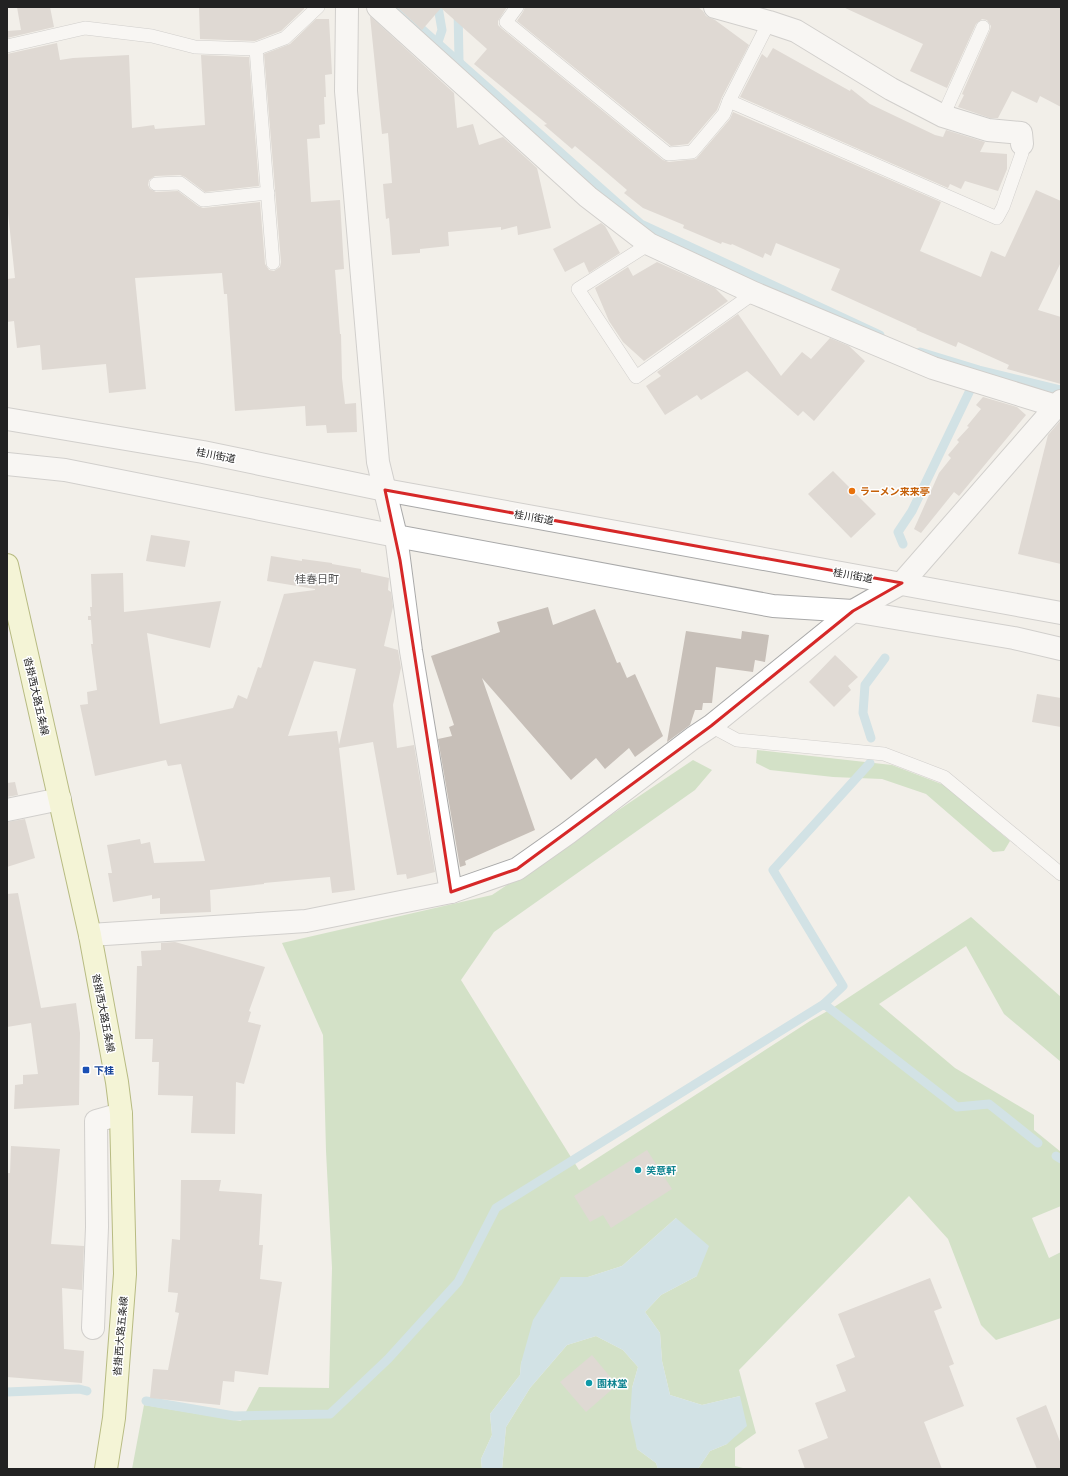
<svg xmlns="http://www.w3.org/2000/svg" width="1068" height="1476" viewBox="0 0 1068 1476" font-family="'PT Sans Narrow','Noto Sans JP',sans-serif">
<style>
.forest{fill:#add19e}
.water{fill:#aad3df}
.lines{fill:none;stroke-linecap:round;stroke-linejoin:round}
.stream{stroke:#aad3df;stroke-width:9}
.building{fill:#c7bfb8;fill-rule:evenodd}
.service-casing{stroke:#a9a9a9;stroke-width:14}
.minor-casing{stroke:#a9a9a9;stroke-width:24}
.tertiary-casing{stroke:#a9a9a9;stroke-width:24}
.secondary-casing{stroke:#707d05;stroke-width:24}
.service{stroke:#fff;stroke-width:13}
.minor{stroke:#fff;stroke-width:22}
.tertiary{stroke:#fff;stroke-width:22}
.secondary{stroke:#f7fabf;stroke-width:22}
.marked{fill:none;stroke:#d62828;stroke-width:3;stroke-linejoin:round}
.food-dot{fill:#e8710a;stroke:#fff;stroke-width:1.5}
.transit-dot{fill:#1a4fb4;stroke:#fff;stroke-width:1.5}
.culture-dot{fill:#0f9aa8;stroke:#fff;stroke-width:1.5}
.labels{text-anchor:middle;stroke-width:3;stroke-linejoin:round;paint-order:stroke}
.street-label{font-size:10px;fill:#222;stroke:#fff}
.food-label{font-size:10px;font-weight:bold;fill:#c56008;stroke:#fff;text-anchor:start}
.transit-label{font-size:10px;font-weight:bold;fill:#164399;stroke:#fff;text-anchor:start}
.culture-label{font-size:10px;font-weight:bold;fill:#0d838f;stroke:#fff;text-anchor:start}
.neighbourhood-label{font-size:11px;fill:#555;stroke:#fff}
</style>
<rect width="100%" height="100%" fill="#f2efe9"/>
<g class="forest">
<path d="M 757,750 L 892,765 L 944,785 L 1010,841 L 1004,851 L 993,852 L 926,794 L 882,779 L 833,777 L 770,770 L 756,763 Z"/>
<path d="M 693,760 L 712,770 L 695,790 L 494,932 L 461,980 L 579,1170 L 810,1021 L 831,1009 L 971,917 L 1061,997 L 1061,1062 L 1004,1014 L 966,946 L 879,1004 L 955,1068 L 1034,1115 L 1034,1130 L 1061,1152 L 1061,1206 L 1032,1218 L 1049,1258 L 1061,1252 L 1061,1318 L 996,1340 L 981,1325 L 948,1239 L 909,1196 L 739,1370 L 756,1433 L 735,1448 L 735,1466 L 747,1469 L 698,1469 L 710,1451 L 727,1444 L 740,1396 L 702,1405 L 670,1395 L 662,1361 L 660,1333 L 645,1312 L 661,1295 L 697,1276 L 676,1218 L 622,1266 L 588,1277 L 561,1277 L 521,1363 L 520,1375 L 490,1414 L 492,1435 L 481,1459 L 482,1469 L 132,1469 L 144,1405 L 241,1421 L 259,1387 L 329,1388 L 332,1268 L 326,1151 L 323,1035 L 282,943 L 492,895 Z"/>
<path d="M 596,1336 L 623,1350 L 638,1367 L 632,1388 L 637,1449 L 656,1463 L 658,1469 L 502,1469 L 506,1427 L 530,1388 L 567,1345 Z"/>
</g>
<path class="water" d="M 676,1218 L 709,1246 L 697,1276 L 661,1295 L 645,1312 L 660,1333 L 662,1361 L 670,1395 L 702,1405 L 740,1396 L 747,1426 L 727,1444 L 710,1451 L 698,1469 L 658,1469 L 656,1463 L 637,1449 L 630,1418 L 632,1388 L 638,1367 L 623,1350 L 596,1336 L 567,1345 L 530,1388 L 506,1427 L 502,1469 L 482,1469 L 481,1459 L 492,1435 L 490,1414 L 520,1375 L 521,1363 L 533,1320 L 561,1277 L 588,1277 L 622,1266 Z"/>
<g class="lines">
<g class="stream">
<path d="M 397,7 L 641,224 L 880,335"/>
<path d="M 458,7 L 459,61"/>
<path d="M 438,42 L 442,30 L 438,7"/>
<path d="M 920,352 L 979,370 L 1061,390"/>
<path d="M 903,544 L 898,532 L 912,511 L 975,380"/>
<path d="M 871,738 L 863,713 L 865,685 L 885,658"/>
<path d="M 824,1004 L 843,986 L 773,870 L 870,763"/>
<path d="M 1056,1156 L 1061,1159"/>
<path d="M 7,1392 L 79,1389 L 87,1391"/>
<path d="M 146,1401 L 234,1416 L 330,1414 L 388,1359 L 458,1282 L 496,1208 L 824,1004 L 957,1107 L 989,1104 L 1038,1143"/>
</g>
</g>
<g class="building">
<path d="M 17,7 L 50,7 L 54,27 L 7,38 L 7,31 L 21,30 Z"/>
<path d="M 199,7 L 304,7 L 304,9 L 281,31 L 255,41 L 200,39 Z"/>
<path d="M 397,7 L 507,7 L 498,21 L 498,25 L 501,28 L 663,160 L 669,162 L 696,159 L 730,119 L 733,112 L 941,202 L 920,251 L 981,277 L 991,251 L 1005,257 L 1036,190 L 1061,201 L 1061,262 L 1038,310 L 1061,317 L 1061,384 L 1007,369 L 1009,365 L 958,342 L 956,347 L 916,330 L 917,329 L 831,290 L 840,269 L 776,243 L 771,256 L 765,253 L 763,258 L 732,244 L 731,245 L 722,242 L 721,244 L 683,228 L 684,225 L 643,208 L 624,193 L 627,190 L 599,166 L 575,146 L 572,149 L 544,125 L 547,124 L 474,64 L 487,49 L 441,8 L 422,30 Z"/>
<path d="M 525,7 L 698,7 L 703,11 L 706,16 L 715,20 L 749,45 L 722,97 L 717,110 L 688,144 L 671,146 L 517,21 L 523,12 Z"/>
<path d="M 843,7 L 1061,7 L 1061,107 L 1040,96 L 1037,103 L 1012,91 L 998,118 L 990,118 L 958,107 L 964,95 L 962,94 L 990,30 L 991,26 L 987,20 L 982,19 L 976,24 L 947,88 L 910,71 L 923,44 Z"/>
<path d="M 370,16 L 454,93 L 457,128 L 473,124 L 479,145 L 503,137 L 537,168 L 551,228 L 518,235 L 517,226 L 501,230 L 501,227 L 448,232 L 449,246 L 420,249 L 420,253 L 392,255 L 389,218 L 386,219 L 383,184 L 392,183 L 388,133 L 382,134 Z"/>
<path d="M 316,19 L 329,19 L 332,74 L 325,75 L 326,97 L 324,97 L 325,124 L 319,125 L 320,138 L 307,139 L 311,202 L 340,200 L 344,269 L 335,270 L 340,334 L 341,334 L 342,378 L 345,404 L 356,403 L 357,432 L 327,433 L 326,425 L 306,426 L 305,406 L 235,411 L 227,294 L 224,294 L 222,273 L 135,278 L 146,389 L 109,393 L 106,364 L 42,370 L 40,345 L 17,348 L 14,321 L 7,322 L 7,279 L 15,278 L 7,204 L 7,54 L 57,43 L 60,60 L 73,58 L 129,55 L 132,128 L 154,125 L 155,129 L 205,125 L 201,55 L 249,57 L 259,186 L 205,192 L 185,177 L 180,175 L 155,176 L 149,180 L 148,185 L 150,189 L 156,192 L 178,191 L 198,206 L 203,208 L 260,202 L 265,264 L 269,270 L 274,271 L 280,267 L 281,262 L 264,54 L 290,44 Z"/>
<path d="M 773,48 L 850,91 L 851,89 L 870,104 L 935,135 L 943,137 L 946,130 L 985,142 L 980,152 L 1007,154 L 1007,169 L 998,191 L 965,181 L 961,189 L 950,184 L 948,188 L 740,97 L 762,54 L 767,58 Z"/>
<path d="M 601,223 L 605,226 L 620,253 L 589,273 L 584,262 L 565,272 L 553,249 Z"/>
<path d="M 657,262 L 715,288 L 728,301 L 644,361 L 623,342 L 609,321 L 595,288 L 628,267 L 633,276 Z"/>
<path d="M 738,314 L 781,376 L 802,352 L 811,359 L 830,338 L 849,346 L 865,361 L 814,421 L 803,411 L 798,416 L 747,371 L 701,400 L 697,395 L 665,415 L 646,386 L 661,376 L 657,372 Z"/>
<path d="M 983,397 L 1017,407 L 1026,415 L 959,496 L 954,492 L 921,533 L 914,529 L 939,473 L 951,458 L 948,455 L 959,442 L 957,440 L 969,427 L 967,426 L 981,409 L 976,405 Z"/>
<path d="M 1061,420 L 1061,564 L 1018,554 L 1048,435 Z"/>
<path d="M 833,471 L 876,514 L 851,538 L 808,494 Z"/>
<path d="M 151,535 L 190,541 L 185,567 L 146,561 Z"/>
<path d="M 271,556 L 302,561 L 302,559 L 332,563 L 332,564 L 361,569 L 361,572 L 389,578 L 388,590 L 391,592 L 393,607 L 384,646 L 398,650 L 401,668 L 393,705 L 397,748 L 414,745 L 435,872 L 407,879 L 406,874 L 397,875 L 373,742 L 339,748 L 355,890 L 332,893 L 330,877 L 264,883 L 264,884 L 210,890 L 211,912 L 160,914 L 160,898 L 152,899 L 152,895 L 113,902 L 108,873 L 112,873 L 107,845 L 140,839 L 141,844 L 150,842 L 154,863 L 205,861 L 181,764 L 168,766 L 166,760 L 95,776 L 80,705 L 88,704 L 87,692 L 97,690 L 91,644 L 93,644 L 91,620 L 88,620 L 88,616 L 91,616 L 90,607 L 92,607 L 91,574 L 123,573 L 124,612 L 221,601 L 210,648 L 147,633 L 160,724 L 233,708 L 238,695 L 247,699 L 258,667 L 261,668 L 284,594 L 315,590 L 315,589 L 267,581 ZM 314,661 L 356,669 L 339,745 L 337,731 L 288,736 Z"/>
<path d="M 548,607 L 553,625 L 595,609 L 617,663 L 620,662 L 627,678 L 635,674 L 663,736 L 635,757 L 629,748 L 605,769 L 596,758 L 571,780 L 482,678 L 535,830 L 465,861 L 466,865 L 460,867 L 438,739 L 452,736 L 449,727 L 454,725 L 431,656 L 500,632 L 497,622 Z"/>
<path d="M 686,631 L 741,639 L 742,631 L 769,635 L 765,662 L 755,660 L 753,672 L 716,667 L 712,703 L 703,703 L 702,710 L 695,710 L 690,725 L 667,742 Z"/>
<path d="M 835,655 L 858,677 L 848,686 L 851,690 L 834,707 L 809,682 Z"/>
<path d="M 1037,694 L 1061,698 L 1061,727 L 1032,722 Z"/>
<path d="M 15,782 L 18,795 L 7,797 L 7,783 Z"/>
<path d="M 25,819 L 35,858 L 7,867 L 7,822 Z"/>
<path d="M 18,893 L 41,1008 L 76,1003 L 80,1033 L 79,1105 L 14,1109 L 15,1085 L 23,1084 L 23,1075 L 38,1074 L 31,1023 L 7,1027 L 7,894 Z"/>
<path d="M 175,942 L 265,967 L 249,1011 L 251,1012 L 248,1022 L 261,1025 L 244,1084 L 236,1082 L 235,1134 L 191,1133 L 193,1096 L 158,1095 L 159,1062 L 152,1062 L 153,1039 L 135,1039 L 137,966 L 142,966 L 141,951 L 161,950 L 161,943 Z"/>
<path d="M 11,1146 L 60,1149 L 51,1244 L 84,1246 L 82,1290 L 62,1288 L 64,1349 L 84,1351 L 82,1383 L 7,1377 L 7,1173 L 10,1173 Z"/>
<path d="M 647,1150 L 672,1189 L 611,1228 L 603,1215 L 590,1222 L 574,1196 Z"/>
<path d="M 181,1180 L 221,1180 L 219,1191 L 262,1194 L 259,1245 L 263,1245 L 260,1279 L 282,1282 L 268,1375 L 235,1371 L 234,1382 L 223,1381 L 220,1405 L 150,1398 L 153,1369 L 168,1370 L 179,1313 L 175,1312 L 178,1293 L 168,1292 L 172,1239 L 180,1240 Z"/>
<path d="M 930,1278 L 942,1308 L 934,1311 L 954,1364 L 949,1366 L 964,1406 L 924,1422 L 942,1469 L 805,1469 L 798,1450 L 828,1438 L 815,1403 L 846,1391 L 836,1365 L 855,1357 L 838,1314 Z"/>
<path d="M 592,1355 L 617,1385 L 586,1412 L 560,1382 Z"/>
<path d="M 1046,1405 L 1061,1444 L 1061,1469 L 1037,1469 L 1016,1418 Z"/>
</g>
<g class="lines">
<defs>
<g id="service">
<path d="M 517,7 L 506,22 L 668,154 L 692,152 L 724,114 L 729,101"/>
<path d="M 769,22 L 729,101 L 997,218 L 1003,207 L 1022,153 L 1022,144"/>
<path d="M 7,46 L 85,28 L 152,36 L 195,47 L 256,49 L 285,38 L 318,7"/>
<path d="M 256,49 L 273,263"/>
<path d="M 943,116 L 983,27"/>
<path d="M 156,184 L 180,183 L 203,200 L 268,193"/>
<path d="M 649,244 L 578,289 L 636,377 L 754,293"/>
<path d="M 711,726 L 737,740 L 884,754 L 944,777 L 1061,874"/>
</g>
<g id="minor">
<path d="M 347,7 L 346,91 L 378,462 L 396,536 L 411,651 L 451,892"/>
<path d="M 378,7 L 588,197 L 649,244 L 754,293 L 933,368 L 1056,406"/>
<path d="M 715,7 L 769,22 L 796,31 L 891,89 L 943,116 L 988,130 L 1021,133 L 1022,144"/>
<path d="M 7,810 L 60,799"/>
<path d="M 90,935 L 306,921 L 451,892 L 517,869 L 568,833 L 693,738 L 711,726 L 853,611 L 902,583 L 1061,401"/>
<path d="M 93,1328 L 97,1227 L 96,1121 L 121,1114"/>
</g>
<g id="tertiary">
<path d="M 7,419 L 203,452 L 385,490 L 1061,613"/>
<path d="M 7,464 L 65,470 L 396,536 L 773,606 L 853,611 L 1014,638 L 1061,649"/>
</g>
<path id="secondary" d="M 7,565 L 90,935 L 117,1082 L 121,1114 L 125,1274 L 114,1418 L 106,1469"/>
</defs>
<use href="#service" class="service-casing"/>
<use href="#minor" class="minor-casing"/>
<use href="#tertiary" class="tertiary-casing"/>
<use href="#secondary" class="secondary-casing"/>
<use href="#service" class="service"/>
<use href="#minor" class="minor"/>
<use href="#tertiary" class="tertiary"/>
<use href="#secondary" class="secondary"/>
</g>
<path d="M0 0H1068V1476H0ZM 385,490 L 902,583 L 853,611 L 711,726 L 517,869 L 451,892 L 400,560 Z" fill="#f2efe9" fill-opacity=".55" fill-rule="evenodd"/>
<path class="marked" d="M 385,490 L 902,583 L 853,611 L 711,726 L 517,869 L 451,892 L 400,560 Z"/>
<circle class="food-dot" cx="852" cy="491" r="4"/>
<rect class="transit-dot" x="82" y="1066" width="8" height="8" rx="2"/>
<g class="culture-dot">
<circle cx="638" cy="1170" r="4"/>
<circle cx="589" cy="1383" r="4"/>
</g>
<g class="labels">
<g class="street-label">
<text transform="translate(216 455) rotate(11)" y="4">桂川街道</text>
<text transform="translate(534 517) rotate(10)" y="4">桂川街道</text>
<text transform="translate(853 575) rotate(10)" y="4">桂川街道</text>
<text transform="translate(37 696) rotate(77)" y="4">沓掛西大路五条線</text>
<text transform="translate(104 1013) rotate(79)" y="4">沓掛西大路五条線</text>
<text transform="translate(120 1336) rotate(-85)" y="4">沓掛西大路五条線</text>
</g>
<g class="food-label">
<text x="860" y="495">ラーメン来来亭</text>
</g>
<g class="transit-label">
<text x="94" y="1074">下桂</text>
</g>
<g class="culture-label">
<text x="646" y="1174">笑意軒</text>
<text x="597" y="1387">園林堂</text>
</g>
<g class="neighbourhood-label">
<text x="317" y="583">桂春日町</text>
</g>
</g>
<rect width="1068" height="1476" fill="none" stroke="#222222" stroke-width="16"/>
</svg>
